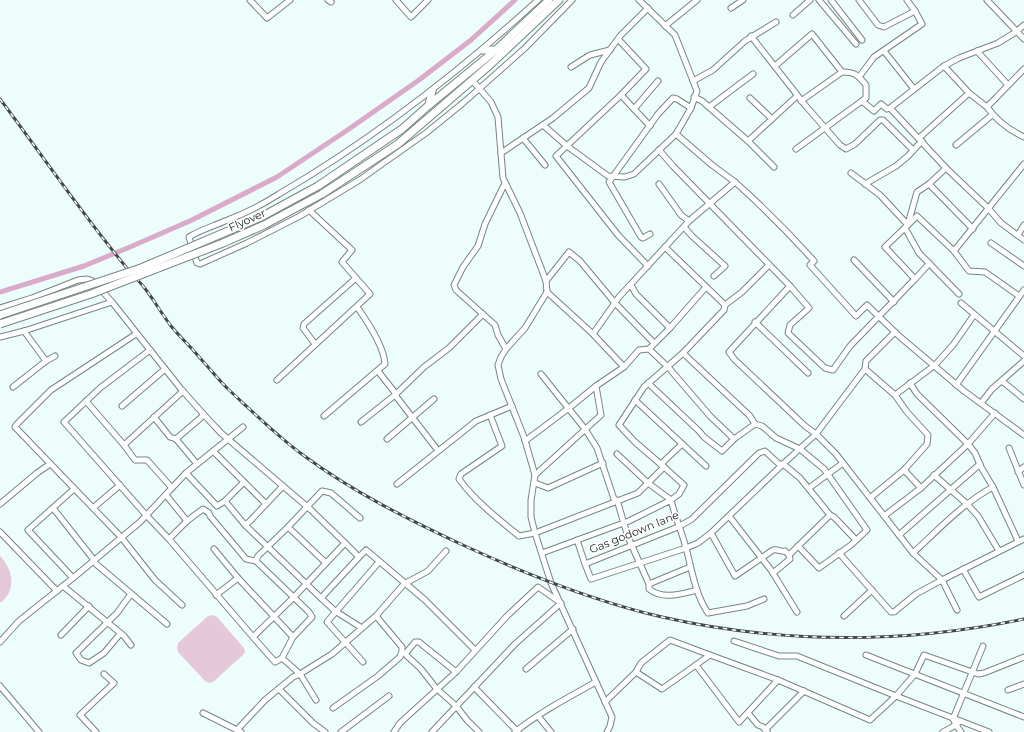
<svg xmlns="http://www.w3.org/2000/svg" width="1024" height="732" viewBox="0 0 1024 732" font-family="Montserrat,sans-serif">
<style>
.pitch{fill:#e6c8db}
.lines{fill:none;stroke-linecap:round;stroke-linejoin:round}
.canal{stroke:#d9aac9;stroke-width:5}
.minor-casing{stroke:#758583;stroke-width:7}
.highway-casing{stroke:#758583;stroke-width:9}
.minor{stroke:#fff;stroke-width:5}
.highway{stroke:#fff;stroke-width:7}
.rail-casing{stroke:#414948;stroke-width:3}
.rail{stroke:#fff;stroke-width:1.5;stroke-dasharray:4.5;stroke-linecap:butt}
.highway-bridge-casing{stroke:#758583;stroke-width:9;stroke-linecap:butt}
.highway-bridge{stroke:#fff;stroke-width:7}
.labels{text-anchor:middle;stroke-width:3.5;stroke-linejoin:round;paint-order:stroke}
.street-label{font-size:11px;fill:#191f1e;stroke:#fff}
</style>
<rect width="100%" height="100%" fill="#ecfdfb"/>
<g class="pitch">
<path d="M 0,556 C 13,569 17,591 0,603 Z"/>
<path d="M 213,615 L 217,617 L 244,648 L 245,651 L 244,654 L 213,682 L 209,683 L 205,681 L 178,652 L 177,648 L 178,643 L 208,616 Z"/>
</g>
<g class="lines">
<path class="canal" d="M 0,292 L 84,266 L 130,247 L 192,220 L 277,177 L 349,129 L 419,80 L 471,40 L 515,0"/>
<defs>
<g id="minor">
<path d="M 250,0 L 267,18 L 290,0"/>
<path d="M 328,0 L 331,2"/>
<path d="M 396,0 L 411,17 L 428,0"/>
<path d="M 538,0 C 458,73 373,139 279,194 C 262,205 244,214 225,221 C 214,226 200,230 189,237 L 197,263 L 200,264 L 247,243 L 300,216 L 361,179 L 382,164 L 426,133 L 463,103 L 525,48 L 572,0"/>
<path d="M 819,0 L 856,44"/>
<path d="M 831,0 L 862,40"/>
<path d="M 859,0 L 878,25 L 884,27 L 915,11"/>
<path d="M 987,0 L 1024,39"/>
<path d="M 731,8 L 743,0"/>
<path d="M 793,15 L 810,0"/>
<path d="M 1024,25 L 1016,32 L 998,43 L 959,58 L 944,66 L 890,108 L 946,168 L 988,208 L 1001,223 L 1024,240"/>
<path d="M 665,26 L 697,0"/>
<path d="M 751,36 L 805,105 L 840,145 L 846,149 L 855,144 L 880,120 L 883,120 L 913,150"/>
<path d="M 619,40 L 646,69 L 621,95 L 556,156 L 618,235 L 648,266"/>
<path d="M 884,51 L 914,89"/>
<path d="M 977,51 L 1008,85"/>
<path d="M 775,66 L 812,34 L 842,72 L 801,101"/>
<path d="M 944,66 L 969,93 L 987,107"/>
<path d="M 571,67 L 590,55 L 610,50"/>
<path d="M 1024,69 L 987,107 C 997,121 1009,130 1024,137"/>
<path d="M 859,77 L 874,57 L 922,24 L 915,11 L 907,0"/>
<path d="M 472,80 L 491,102 L 498,117 L 503,178 L 520,213 L 546,281 L 547,292 L 525,328 L 506,349 L 501,357 L 498,365 L 501,379 L 524,437 L 535,475 L 531,500 L 531,517 L 535,533 L 551,583 L 612,717 L 610,726 L 607,732"/>
<path d="M 693,81 L 713,70 L 745,41 L 776,22"/>
<path d="M 621,95 L 650,126"/>
<path d="M 694,97 L 702,101 L 748,141 L 774,167"/>
<path d="M 750,98 L 772,119"/>
<path d="M 862,101 L 874,111 L 881,104 L 887,109 L 890,108"/>
<path d="M 709,107 L 753,74"/>
<path d="M 634,109 L 658,81"/>
<path d="M 543,125 L 567,146 L 608,176 L 625,177 L 634,174 L 676,134"/>
<path d="M 523,138 L 545,165"/>
<path d="M 919,138 L 969,93"/>
<path d="M 748,141 L 797,96"/>
<path d="M 956,145 L 992,115"/>
<path d="M 796,149 L 866,98 L 866,85 C 858,75 855,72 842,72"/>
<path d="M 659,150 L 673,166 L 790,286 L 809,308 L 790,325 L 788,333 L 825,368 L 833,370 L 850,346 L 915,279 L 885,247 L 917,216 L 954,251 L 1024,164"/>
<path d="M 501,153 L 553,118 L 589,88 L 601,62 L 620,36 L 648,8"/>
<path d="M 851,173 L 880,195 L 908,225"/>
<path d="M 735,182 C 763,207 789,233 814,261 L 810,265 L 856,316 L 867,305 L 899,336 L 964,391 L 1024,435"/>
<path d="M 505,183 L 485,224 L 478,246 L 463,267 L 454,285 L 456,290 L 495,325 L 498,335 L 506,349"/>
<path d="M 659,184 L 681,215 L 689,221"/>
<path d="M 865,184 L 896,166 L 908,156 L 922,141"/>
<path d="M 929,184 L 973,229"/>
<path d="M 908,224 L 917,192 L 929,184 L 946,168"/>
<path d="M 684,227 L 692,236 L 725,266 L 714,276"/>
<path d="M 905,228 L 919,253 L 959,294"/>
<path d="M 650,234 L 643,238 L 641,237 L 609,182 L 658,114 L 673,98 L 677,99 L 691,108"/>
<path d="M 1018,235 L 1024,225"/>
<path d="M 991,243 L 1024,266"/>
<path d="M 665,247 L 725,305"/>
<path d="M 954,251 L 969,271 L 985,272 L 1019,296"/>
<path d="M 854,260 L 894,302"/>
<path d="M 915,279 L 927,266"/>
<path d="M 546,281 L 569,252 L 580,261 L 615,303 L 654,343"/>
<path d="M 631,285 L 636,294 L 670,328"/>
<path d="M 790,286 L 729,352 L 734,359 L 805,426 L 816,434 L 836,454 L 913,553 L 942,580 L 1024,539"/>
<path d="M 547,292 L 593,334"/>
<path d="M 961,303 L 1024,356"/>
<path d="M 0,308 L 32,298 L 78,280 L 87,279 L 93,281 L 112,302 L 181,389 L 207,418 L 221,433 L 311,510 L 345,543 L 293,598 L 253,637 L 275,662 L 282,658 L 300,674 L 316,700"/>
<path d="M 755,322 L 808,373"/>
<path d="M 24,331 L 46,361 L 55,356"/>
<path d="M 136,334 L 51,390 L 17,424 L 15,427 L 121,537 L 155,580 L 182,605"/>
<path d="M 0,337 L 24,331 L 112,302"/>
<path d="M 315,344 L 303,328 L 304,324 L 356,278"/>
<path d="M 649,349 L 668,367 L 710,416 L 734,439"/>
<path d="M 150,350 L 100,388 L 64,422 L 146,515 L 169,539 L 253,637"/>
<path d="M 683,353 L 750,416 L 755,424"/>
<path d="M 624,367 L 639,350 L 649,349 L 670,328 L 706,287"/>
<path d="M 865,369 L 895,395 L 907,412 L 928,435 L 927,444 L 904,470 L 870,498"/>
<path d="M 378,371 L 396,394"/>
<path d="M 541,374 L 585,429 L 597,448 L 614,499 L 617,500 L 628,537 L 649,584 L 649,589 C 663,600 681,594 697,590"/>
<path d="M 277,380 L 370,294 L 342,262 L 352,250 L 309,210"/>
<path d="M 1002,381 L 1024,399"/>
<path d="M 648,383 L 699,431 L 704,437 L 722,451 L 734,439 L 755,424 L 762,426 L 776,438 L 800,449 L 824,469 L 867,530 L 851,545 L 819,568 L 798,546"/>
<path d="M 910,383 L 917,394 L 968,444 L 975,453 L 981,467 L 993,487 L 1018,541"/>
<path d="M 956,385 L 1024,290"/>
<path d="M 13,387 L 46,361"/>
<path d="M 395,395 L 436,448"/>
<path d="M 895,395 L 935,365 L 953,345 L 974,315"/>
<path d="M 635,400 L 706,466"/>
<path d="M 86,401 L 124,445 L 183,391"/>
<path d="M 981,403 L 992,389 L 1024,361"/>
<path d="M 122,406 L 165,369"/>
<path d="M 490,415 L 502,446 L 461,474 L 459,479 C 475,501 497,518 519,536 L 535,533 L 638,493 L 664,467 L 635,442 L 619,425 L 644,387 L 683,353 L 724,310 L 725,305 L 742,292 L 769,265"/>
<path d="M 324,416 L 385,364 C 384,346 367,321 357,307"/>
<path d="M 154,417 L 170,437 L 176,439 L 197,464"/>
<path d="M 361,422 L 395,395 L 424,367 L 449,348 L 483,314"/>
<path d="M 176,439 L 204,415"/>
<path d="M 387,439 L 434,399"/>
<path d="M 525,441 L 569,408 L 596,386"/>
<path d="M 124,445 L 135,460 L 147,460 L 172,488"/>
<path d="M 1009,448 L 1024,485"/>
<path d="M 213,451 L 266,504"/>
<path d="M 617,454 L 648,483 L 671,500 L 679,494 L 684,485 L 664,467"/>
<path d="M 661,464 L 682,444"/>
<path d="M 904,470 L 921,488"/>
<path d="M 1018,472 L 1024,467"/>
<path d="M 186,473 L 217,506 L 225,501 L 244,482"/>
<path d="M 535,475 L 601,415 L 596,386 L 624,367 L 593,334 L 619,297 L 689,221 L 735,182 L 712,165 L 676,134 L 691,108 L 697,91 L 675,35 L 639,0"/>
<path d="M 934,475 L 967,504 L 978,516 L 999,551"/>
<path d="M 535,483 L 548,488 L 603,463"/>
<path d="M 397,484 L 476,421 L 512,406"/>
<path d="M 809,488 L 843,463"/>
<path d="M 166,495 L 187,521"/>
<path d="M 225,501 L 245,525 L 321,598 L 335,611 L 362,628"/>
<path d="M 0,504 L 37,473 L 50,464"/>
<path d="M 53,508 L 94,560 L 96,564 L 167,624"/>
<path d="M 93,508 L 120,485"/>
<path d="M 729,516 L 771,570 L 797,612"/>
<path d="M 884,516 L 921,488 L 968,444 L 995,413"/>
<path d="M 245,525 L 250,521 L 283,486"/>
<path d="M 288,527 L 326,563"/>
<path d="M 0,532 L 57,591"/>
<path d="M 711,533 L 735,576 L 773,550 C 778,549 781,552 785,551 L 789,555 L 790,559 L 773,573"/>
<path d="M 899,535 L 980,464"/>
<path d="M 169,539 L 187,521 L 203,509 L 209,513 L 210,516 L 246,559 L 256,561 L 309,612 L 312,617 L 293,637 L 282,658"/>
<path d="M 577,540 L 585,564 L 678,527 L 692,519 L 759,453 L 765,451 L 779,464 L 783,464 L 800,478 L 830,515"/>
<path d="M 345,543 L 359,557 L 366,550 L 425,600 L 475,650"/>
<path d="M 214,549 L 238,578 L 293,637"/>
<path d="M 542,553 L 629,521 L 671,500 C 675,517 682,532 686,548 C 692,570 695,594 708,613 L 747,606 L 764,599"/>
<path d="M 839,553 L 891,612 L 894,612 L 916,594 L 942,580 L 957,610"/>
<path d="M 913,553 C 938,530 963,503 993,487"/>
<path d="M 789,555 L 830,515 L 834,517 L 856,540"/>
<path d="M 256,561 L 258,556 L 288,527 L 322,491 L 331,493 L 360,518"/>
<path d="M 585,564 L 591,579 L 686,548 L 698,543 L 711,533 L 783,464 L 816,434 L 865,369 L 866,361 L 895,332"/>
<path d="M 963,569 L 979,597 L 1024,575"/>
<path d="M 73,578 L 28,530 L 74,489"/>
<path d="M 649,584 L 690,567"/>
<path d="M 63,586 L 124,636 L 131,645"/>
<path d="M 216,595 L 238,578"/>
<path d="M 321,598 L 359,557"/>
<path d="M 844,616 L 872,590"/>
<path d="M 120,634 L 104,653 L 89,663 L 81,660 L 76,653 L 117,613 L 131,594"/>
<path d="M 61,635 L 89,606"/>
<path d="M 734,641 L 779,656 L 797,656 L 896,696 L 915,674 L 924,655 L 978,674 L 984,673 L 1024,657"/>
<path d="M 0,642 L 19,621 L 73,578 L 140,522 L 186,473 L 243,427"/>
<path d="M 866,655 L 1024,717"/>
<path d="M 363,662 L 327,622 L 379,562"/>
<path d="M 696,665 L 739,722 L 778,680"/>
<path d="M 526,669 L 573,629"/>
<path d="M 456,672 L 419,642 L 415,642 L 405,654 L 421,669 L 436,688 L 456,706 L 467,720 L 479,732"/>
<path d="M 636,672 L 641,663 L 670,640 L 710,655"/>
<path d="M 0,686 L 39,732"/>
<path d="M 474,687 L 518,732"/>
<path d="M 279,689 L 313,723 L 325,732"/>
<path d="M 1008,690 L 1024,684"/>
<path d="M 605,702 L 636,672 L 662,689 L 710,655 L 778,680 L 870,720 L 896,696 L 989,732"/>
<path d="M 333,708 L 378,676 L 400,657 L 402,651 L 402,647 L 376,616"/>
<path d="M 203,713 L 237,730 L 237,732"/>
<path d="M 748,713 L 758,725 L 763,727 L 767,731"/>
<path d="M 538,716 L 551,732"/>
<path d="M 958,723 L 956,725 L 961,732"/>
<path d="M 765,730 L 804,691"/>
<path d="M 96,732 L 80,715 L 114,683 L 104,674"/>
<path d="M 241,732 L 237,730 L 265,700 L 293,677 L 300,674 L 332,654 L 376,616 L 404,584 L 428,571 L 446,551"/>
<path d="M 341,732 L 389,696"/>
<path d="M 394,732 L 400,723 L 456,672 L 507,616 L 538,587 L 561,603 L 515,644 L 432,732"/>
<path d="M 515,732 C 540,712 569,697 596,682"/>
<path d="M 943,732 L 956,725 L 953,719 L 983,646"/>
</g>
<g id="highway">
<path d="M 483,50 L 496,50"/>
<path d="M 429,105 L 432,91"/>
<path d="M 318,186 L 402,129 L 429,105 L 496,50 L 549,0"/>
<path d="M 322,194 L 398,144 L 491,64 L 559,0"/>
</g>
</defs>
<use href="#minor" class="minor-casing"/>
<use href="#highway" class="highway-casing"/>
<use href="#minor" class="minor"/>
<use href="#highway" class="highway"/>
<defs>
<path id="rail" d="M 0,99 C 42,155 82,214 126,267 C 132,273 137,279 143,286 C 153,298 161,313 171,326 C 180,337 191,347 200,358 C 210,369 219,380 229,390 C 253,412 277,436 303,455 C 353,492 409,520 465,546 C 528,575 594,601 662,617 C 782,644 904,644 1024,619"/>
</defs>
<use href="#rail" class="rail-casing"/>
<use href="#rail" class="rail"/>
<defs>
<g id="highway-bridge">
<path d="M 0,315 L 141,268 L 261,217 L 318,186"/>
<path d="M 0,324 L 91,294 L 223,243 L 264,225 L 322,194"/>
</g>
</defs>
<use href="#highway-bridge" class="highway-bridge-casing"/>
<use href="#highway-bridge" class="highway-bridge"/>
</g>
<g class="labels">
<g class="street-label">
<text transform="translate(247 220) rotate(-24)" y="4">Flyover</text>
<text transform="translate(634 532) rotate(-22)" y="4">Gas godown lane</text>
</g>
</g>
</svg>
